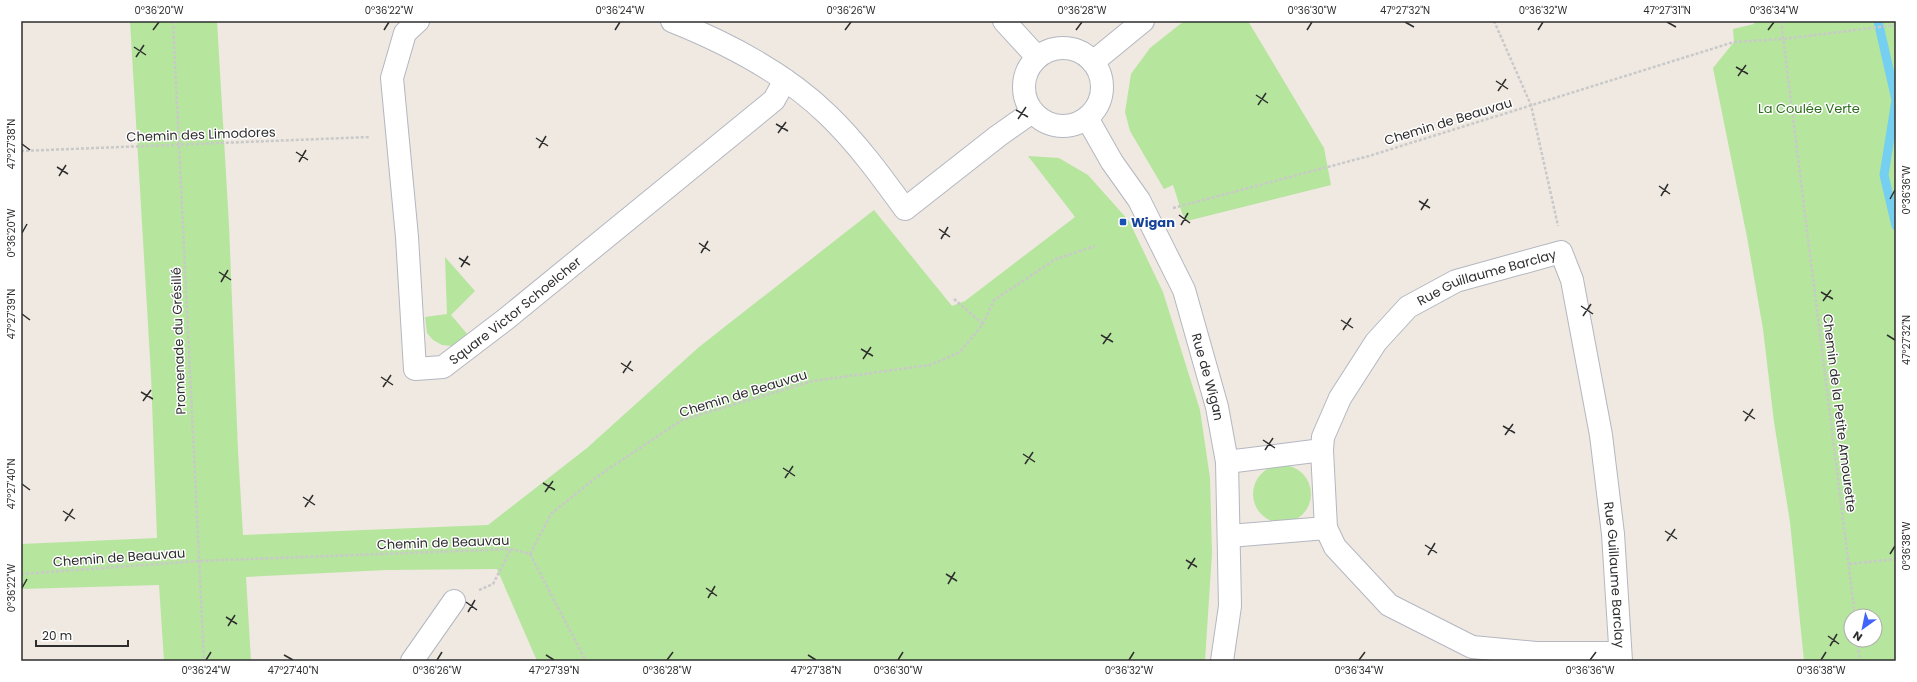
<svg xmlns="http://www.w3.org/2000/svg" width="1917" height="682" viewBox="0 0 1917 682" font-family="Poppins,sans-serif">
<style>
.green{fill:#b6e59e;fill-rule:evenodd}
.lines{fill:none;stroke-linecap:round;stroke-linejoin:round}
.stream{stroke:#75cff0;stroke-width:9}
.minor-casing{stroke:#b4b7c1;stroke-width:24}
.path{stroke:#c9c9c9;stroke-width:2.5;stroke-dasharray:3 2;stroke-linecap:butt}
.minor{stroke:#fff;stroke-width:22}
.ticks{fill:none;stroke:#2e2e2e;stroke-width:1.5}
.transit-dot{fill:#1a4fb4;stroke:#fff;stroke-width:1.5}
.labels{text-anchor:middle;stroke-width:3;stroke-linejoin:round;paint-order:stroke}
.park-label{font-size:13px;fill:#2c6e1b;stroke:#fff}
.street-label{font-size:13px;fill:#2e2e2e;stroke:#fff}
.transit-label{font-size:13px;font-weight:bold;fill:#164399;stroke:#fff;text-anchor:start}
.neatline{fill:none;stroke:#2e2e2e;stroke-width:1.5}
.ticks-label{font-size:10px;text-anchor:middle;fill:#2e2e2e}
</style>
<rect width="100%" height="100%" fill="#efe9e1"/>
<g class="green">
<path d="M 130,21 L 217,21 L 229,225 L 238,451 L 243,535 L 488,525 L 587,448 L 699,347 L 874,210 L 952,306 L 965,301 L 1075,217 L 1028,156 L 1059,158 L 1088,175 L 1129,221 L 1163,292 L 1200,410 L 1210,478 L 1212,553 L 1205,661 L 537,661 L 497,569 L 387,570 L 246,577 L 251,661 L 164,661 L 159,585 L 21,589 L 21,544 L 157,538 L 151,375 Z"/>
<path d="M 1184,21 L 1248,21 L 1324,148 L 1331,185 L 1187,221 L 1182,213 L 1173,185 L 1164,189 L 1130,131 L 1125,112 L 1131,74 L 1150,48 Z"/>
<path d="M 1755,21 L 1896,21 L 1896,661 L 1804,661 L 1790,522 L 1774,422 L 1763,329 L 1747,237 L 1713,68 L 1734,42 L 1733,29 L 1754,24 ZM 1851,616 L 1875,616 L 1875,640 L 1851,640 Z"/>
<path d="M 445,257 L 475,291 L 451,315 L 469,336 L 452,346 L 442,345 L 433,340 L 427,333 L 425,317 L 447,314 Z"/>
<circle cx="1282" cy="494" r="29"/>
</g>
<g class="lines">
<path class="stream" d="M 1878,21 L 1896,100 L 1884,175 L 1896,226"/>
<defs>
<g id="minor">
<path id="s1" d="M 418,21 L 405,33 L 392,78 L 407,237 L 415,369 L 443,367 L 506,319 L 774,100 L 785,80"/>
<path d="M 672,21 C 727,43 785,73 828,115 C 857,143 881,176 905,209 L 998,136 L 1032,112"/>
<path d="M 1004,21 L 1037,57"/>
<circle cx="1063" cy="87" r="39"/>
<path d="M 1093,62 L 1143,21"/>
<path id="s2" d="M 1087,118 L 1112,162 L 1139,200 L 1184,290 L 1217,407 L 1227,462 L 1230,606 L 1222,661"/>
<path d="M 1227,462 L 1322,450"/>
<path d="M 1229,536 L 1326,528"/>
<path id="s3" d="M 1620,653 L 1536,653 L 1472,647 L 1389,605 L 1335,547 L 1326,528 L 1322,450 L 1323,437 L 1340,398 L 1376,342 L 1408,307 L 1456,281 L 1561,252 L 1572,280 L 1601,435 L 1613,534 L 1621,661"/>
<path d="M 412,661 L 454,601"/>
</g>
</defs>
<use href="#minor" class="minor-casing"/>
<g class="path">
<path d="M 173,21 L 204,661"/>
<path d="M 1494,21 L 1531,105 L 1558,226"/>
<path d="M 1781,21 L 1855,616"/>
<path d="M 21,151 L 370,137"/>
<path d="M 1173,208 L 1369,156 L 1734,42 L 1783,39 L 1896,25"/>
<path d="M 954,299 L 983,324"/>
<path d="M 530,554 L 551,514 L 598,476 L 682,420 L 813,381 L 930,365 L 960,352 L 983,324 L 994,300 L 1056,259 L 1095,246"/>
<path d="M 530,554 L 586,661"/>
<path d="M 1849,564 L 1896,559"/>
<path d="M 21,574 L 198,561 L 512,549 L 530,554"/>
<path d="M 479,590 L 493,584 L 511,549"/>
<path d="M 1857,640 L 1860,661"/>
</g>
<use href="#minor" class="minor"/>
</g>
<path class="ticks" d="M 1405,22 L 1414,27M 1667,22 L 1676,27M 153,30 L 159,22M 384,30 L 389,22M 615,30 L 620,22M 845,30 L 851,22M 1076,30 L 1082,22M 1307,30 L 1312,22M 1538,30 L 1543,22M 1768,30 L 1774,22M 134,47 L 146,55M 136,57 L 144,45M 1736,67 L 1748,74M 1738,76 L 1746,65M 1496,81 L 1508,89M 1498,91 L 1506,79M 1256,95 L 1268,103M 1258,105 L 1266,93M 1016,110 L 1028,117M 1018,119 L 1026,107M 776,124 L 788,131M 778,133 L 786,122M 536,138 L 548,146M 22,144 L 30,150M 539,148 L 546,136M 296,152 L 308,160M 299,162 L 306,150M 57,167 L 68,174M 59,176 L 66,165M 1659,186 L 1670,194M 1661,196 L 1668,184M 1890,199 L 1895,190M 1419,201 L 1430,208M 1421,210 L 1428,199M 1179,215 L 1190,223M 1181,225 L 1188,213M 939,229 L 950,237M 22,233 L 27,224M 941,239 L 948,227M 699,243 L 710,251M 701,253 L 708,241M 459,258 L 470,265M 461,267 L 468,256M 219,272 L 231,280M 221,282 L 228,270M 1821,292 L 1833,299M 1823,301 L 1831,290M 1581,306 L 1593,314M 22,314 L 30,320M 1583,316 L 1591,304M 1341,320 L 1353,328M 1343,330 L 1351,318M 1101,335 L 1113,342M 1887,335 L 1895,340M 1103,344 L 1111,333M 861,349 L 873,356M 863,359 L 871,347M 621,363 L 633,371M 623,373 L 631,361M 381,377 L 393,385M 383,387 L 391,375M 141,392 L 153,399M 143,401 L 151,390M 1743,411 L 1755,419M 1745,421 L 1753,409M 1503,426 L 1515,433M 1505,435 L 1513,424M 1263,440 L 1275,448M 1265,450 L 1273,438M 1023,454 L 1035,462M 1025,464 L 1033,452M 783,468 L 795,476M 785,478 L 793,466M 543,483 L 555,490M 22,484 L 30,490M 545,492 L 553,481M 303,497 L 315,505M 305,507 L 313,495M 63,511 L 75,519M 65,521 L 73,509M 1665,531 L 1677,539M 1667,541 L 1675,529M 1425,545 L 1437,553M 1890,554 L 1895,546M 1428,555 L 1435,543M 1186,560 L 1197,567M 1188,569 L 1195,558M 946,574 L 957,581M 948,584 L 955,572M 22,588 L 27,579M 706,588 L 717,596M 708,598 L 715,586M 466,602 L 477,610M 468,612 L 475,600M 226,617 L 237,624M 228,626 L 235,615M 1828,636 L 1839,644M 1830,646 L 1837,634M 284,655 L 293,660M 546,655 L 554,660M 808,655 L 816,660M 206,660 L 211,652M 437,660 L 442,652M 667,660 L 673,652M 898,660 L 903,652M 1129,660 L 1134,652M 1359,660 L 1365,652M 1590,660 L 1596,652M 1821,660 L 1826,652"/>
<rect class="transit-dot" x="1119" y="218" width="8" height="8" rx="2"/>
<g class="labels">
<g class="park-label">
<text x="1809" y="113">La Coulée Verte</text>
</g>
<g class="street-label">
<text transform="translate(1448 121) rotate(-17)" y="5">Chemin de Beauvau</text>
<text transform="translate(201 134) rotate(-2)" y="5">Chemin des Limodores</text>
<text dy="5" stroke="none"><textPath href="#s3" startOffset="674">Rue Guillaume Barclay</textPath></text>
<text dy="5" stroke="none"><textPath href="#s1" startOffset="476">Square Victor Schoelcher</textPath></text>
<text transform="translate(178 341) rotate(-92)" y="5">Promenade du Grésillé</text>
<text dy="5" stroke="none"><textPath href="#s2" startOffset="288">Rue de Wigan</textPath></text>
<text transform="translate(743 393) rotate(-17)" y="5">Chemin de Beauvau</text>
<text transform="translate(1840 413) rotate(83)" y="5">Chemin de la Petite Amourette</text>
<text transform="translate(443 542) rotate(-2)" y="5">Chemin de Beauvau</text>
<text transform="translate(119 557) rotate(-4)" y="5">Chemin de Beauvau</text>
<text dy="5" stroke="none"><textPath href="#s3" startOffset="1081">Rue Guillaume Barclay</textPath></text>
</g>
<g class="transit-label">
<text x="1131" y="227">Wigan</text>
</g>
</g>
<rect width="1917" height="682" fill="none" stroke="#ffffff" stroke-width="44"/>
<g transform="translate(1863 628) rotate(213)"><circle r="19" fill="#ffffff" stroke="#ababab"/>
<path d="M0-3L7 15L0 10L-7 15Z" fill="#4264fb"/>
<text y="-6" font-size="11" font-weight="bold" text-anchor="middle" fill="#2e2e2e">N</text>
</g>
<path d="M36 640v6h92v-6" fill="none" stroke="#2e2e2e" stroke-width="2"/>
<text x="42" y="640" font-size="12" fill="#2e2e2e" stroke="#ffffff" stroke-width="3" paint-order="stroke">20 m</text>
<rect x="22" y="22" width="1873" height="638" class="neatline"/>
<g class="ticks-label">
<text x="159" y="14">0°36'20"W</text>
<text x="389" y="14">0°36'22"W</text>
<text x="620" y="14">0°36'24"W</text>
<text x="851" y="14">0°36'26"W</text>
<text x="1082" y="14">0°36'28"W</text>
<text x="1312" y="14">0°36'30"W</text>
<text x="1405" y="14">47°27'32"N</text>
<text x="1543" y="14">0°36'32"W</text>
<text x="1667" y="14">47°27'31"N</text>
<text x="1774" y="14">0°36'34"W</text>
<text transform="translate(11 144) rotate(-90)" y="4">47°27'38"N</text>
<text transform="translate(1906 190) rotate(-90)" y="4">0°36'36"W</text>
<text transform="translate(11 233) rotate(-90)" y="4">0°36'20"W</text>
<text transform="translate(11 314) rotate(-90)" y="4">47°27'39"N</text>
<text transform="translate(1906 340) rotate(-90)" y="4">47°27'32"N</text>
<text transform="translate(11 484) rotate(-90)" y="4">47°27'40"N</text>
<text transform="translate(1906 546) rotate(-90)" y="4">0°36'38"W</text>
<text transform="translate(11 588) rotate(-90)" y="4">0°36'22"W</text>
<text x="206" y="674">0°36'24"W</text>
<text x="293" y="674">47°27'40"N</text>
<text x="437" y="674">0°36'26"W</text>
<text x="554" y="674">47°27'39"N</text>
<text x="667" y="674">0°36'28"W</text>
<text x="816" y="674">47°27'38"N</text>
<text x="898" y="674">0°36'30"W</text>
<text x="1129" y="674">0°36'32"W</text>
<text x="1359" y="674">0°36'34"W</text>
<text x="1590" y="674">0°36'36"W</text>
<text x="1821" y="674">0°36'38"W</text>
</g>
</svg>
